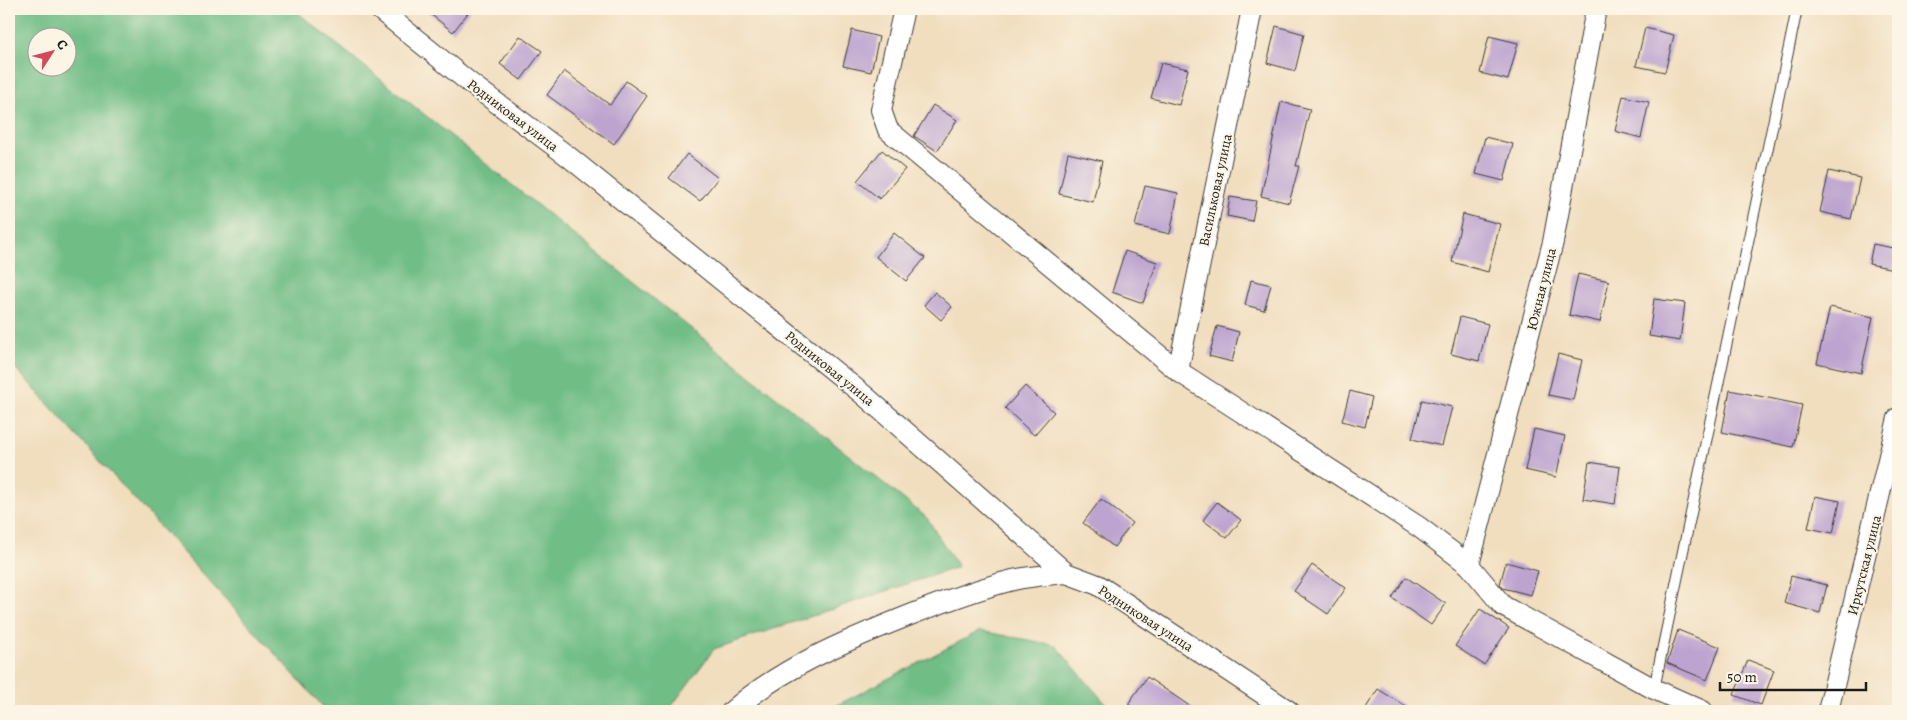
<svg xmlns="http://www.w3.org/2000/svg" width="1907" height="720" viewBox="0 0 1907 720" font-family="Alegreya,serif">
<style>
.forest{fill:#70bd86;stroke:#466c51;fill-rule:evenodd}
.building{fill:#bda4d0}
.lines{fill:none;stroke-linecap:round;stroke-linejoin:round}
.lane-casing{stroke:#3c3934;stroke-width:12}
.street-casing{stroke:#3c3934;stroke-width:22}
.lane{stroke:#fff;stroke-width:10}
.street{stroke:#fff;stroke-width:20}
.labels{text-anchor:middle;stroke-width:4;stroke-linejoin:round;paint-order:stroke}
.street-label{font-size:14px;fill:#1c1c1c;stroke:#fcf5e5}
</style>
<rect width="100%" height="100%" fill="#fcf5e5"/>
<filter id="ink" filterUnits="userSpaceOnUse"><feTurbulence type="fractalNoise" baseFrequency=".02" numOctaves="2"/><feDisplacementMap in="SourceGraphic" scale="10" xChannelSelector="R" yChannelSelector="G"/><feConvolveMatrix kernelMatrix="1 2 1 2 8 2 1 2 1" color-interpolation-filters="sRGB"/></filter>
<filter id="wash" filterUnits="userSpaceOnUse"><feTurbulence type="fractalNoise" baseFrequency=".0096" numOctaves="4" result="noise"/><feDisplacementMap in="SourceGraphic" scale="20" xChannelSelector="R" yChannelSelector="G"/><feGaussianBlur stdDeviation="1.12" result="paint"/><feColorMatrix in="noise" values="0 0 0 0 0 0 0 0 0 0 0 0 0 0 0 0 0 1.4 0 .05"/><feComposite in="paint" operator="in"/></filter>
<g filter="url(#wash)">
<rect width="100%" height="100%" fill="#f1debf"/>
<g class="forest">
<path d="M 9,9 L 293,9 L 927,518 L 958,567 L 714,649 L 668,711 L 327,711 L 9,361 ZM 38,38 L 68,38 L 68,68 L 38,68 Z"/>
<path d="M 980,631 L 1055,645 L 1112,711 L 826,711 Z"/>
</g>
<g id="blocks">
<g class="building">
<path d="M 424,9 L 471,9 L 453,32 Z"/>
<path d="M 1276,26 L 1304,34 L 1295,71 L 1267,63 Z"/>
<path d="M 1645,28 L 1674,35 L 1665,72 L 1636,66 Z"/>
<path d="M 852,30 L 879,37 L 871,72 L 843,66 Z"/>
<path d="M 520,36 L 542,51 L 521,80 L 500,64 Z"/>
<path d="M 1489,36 L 1518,43 L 1508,80 L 1480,73 Z"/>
<path d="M 1161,63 L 1188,69 L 1179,105 L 1151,98 Z"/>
<path d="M 564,71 L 610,105 L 626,81 L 647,96 L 614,144 L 547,95 Z"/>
<path d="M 1623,96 L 1649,102 L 1641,138 L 1615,131 Z"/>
<path d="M 1281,102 L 1310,109 L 1296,166 L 1299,166 L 1289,203 L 1261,196 Z"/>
<path d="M 933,105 L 957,120 L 937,151 L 914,136 Z"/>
<path d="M 1485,137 L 1513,144 L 1504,181 L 1476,174 Z"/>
<path d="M 882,150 L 905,169 L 880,199 L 857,181 Z"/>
<path d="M 1068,153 L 1102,161 L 1093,202 L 1059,194 Z"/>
<path d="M 687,154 L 718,178 L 700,201 L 669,178 Z"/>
<path d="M 1829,171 L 1860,178 L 1851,219 L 1820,212 Z"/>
<path d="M 1145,186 L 1178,193 L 1170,234 L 1135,226 Z"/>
<path d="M 1230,197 L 1256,201 L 1252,221 L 1227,216 Z"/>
<path d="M 1463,214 L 1500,224 L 1488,272 L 1452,262 Z"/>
<path d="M 894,233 L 925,258 L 906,281 L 876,257 Z"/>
<path d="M 1873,244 L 1898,249 L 1894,269 L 1869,264 Z"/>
<path d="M 1125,251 L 1157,262 L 1143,303 L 1112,292 Z"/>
<path d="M 1578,274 L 1609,281 L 1600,322 L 1569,315 Z"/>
<path d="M 1251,280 L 1271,285 L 1264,310 L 1245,305 Z"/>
<path d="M 935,292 L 952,307 L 941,320 L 924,305 Z"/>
<path d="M 1654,299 L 1685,303 L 1680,341 L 1649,336 Z"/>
<path d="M 1830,307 L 1873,317 L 1861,373 L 1817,363 Z"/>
<path d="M 1460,317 L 1488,324 L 1479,361 L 1451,354 Z"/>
<path d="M 1217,326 L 1239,332 L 1232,362 L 1209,356 Z"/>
<path d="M 1558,354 L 1582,360 L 1573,400 L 1548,395 Z"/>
<path d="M 1025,386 L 1054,412 L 1034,435 L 1005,408 Z"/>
<path d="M 1730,390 L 1802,405 L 1793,447 L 1722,432 Z"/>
<path d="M 1350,391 L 1372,397 L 1365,427 L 1342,421 Z"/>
<path d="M 1422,400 L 1452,407 L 1442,446 L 1412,439 Z"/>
<path d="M 1534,429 L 1565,436 L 1556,477 L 1525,470 Z"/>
<path d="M 1589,462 L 1620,467 L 1615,504 L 1583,499 Z"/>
<path d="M 1815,496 L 1840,501 L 1833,533 L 1808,528 Z"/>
<path d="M 1101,499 L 1132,523 L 1114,547 L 1083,523 Z"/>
<path d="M 1217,502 L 1241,520 L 1227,538 L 1203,520 Z"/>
<path d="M 1506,562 L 1538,571 L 1531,595 L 1503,588 L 1500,584 Z"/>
<path d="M 1312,565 L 1346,588 L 1328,614 L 1294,591 Z"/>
<path d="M 1791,576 L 1827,585 L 1820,613 L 1784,603 Z"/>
<path d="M 1406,577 L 1446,604 L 1431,625 L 1392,598 Z"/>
<path d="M 1480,609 L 1509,628 L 1484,665 L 1455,646 Z"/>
<path d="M 1678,630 L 1720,647 L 1707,680 L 1667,663 Z"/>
<path d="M 1748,660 L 1774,670 L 1761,705 L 1734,695 Z"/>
<path d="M 1147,677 L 1197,711 L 1139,711 L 1128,704 Z"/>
<path d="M 1378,689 L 1413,711 L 1364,711 Z"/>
</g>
</g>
</g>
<g filter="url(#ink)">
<use href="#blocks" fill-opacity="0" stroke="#3c3934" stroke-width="1"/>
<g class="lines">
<defs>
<path id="lane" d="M 1654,689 L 1797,9"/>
<g id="street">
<path d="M 379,9 L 470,83 L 569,157 L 865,396 L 1066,573 L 1098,585 L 1289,711"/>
<path d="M 904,9 L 881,110 L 888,130 L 1178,371 L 1419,527 L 1469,565 L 1503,606 L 1654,689 L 1703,711"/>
<path d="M 1178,371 L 1252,9"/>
<path d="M 1469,565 L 1553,242 L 1596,9"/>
<path d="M 732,711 C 781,668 845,641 905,617 C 940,603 976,589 1013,580 C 1030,576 1048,575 1066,573"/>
<path d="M 1828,711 L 1898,418"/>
</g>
</defs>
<use href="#lane" class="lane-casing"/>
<use href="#street" class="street-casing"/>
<use href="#lane" class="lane"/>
<use href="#street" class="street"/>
</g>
</g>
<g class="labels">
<g class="street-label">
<text transform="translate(513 115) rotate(37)" y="5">Родниковая улица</text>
<text transform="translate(1215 190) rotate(-78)" y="5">Васильковая улица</text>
<text transform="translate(1541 289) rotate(-76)" y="5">Южная улица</text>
<text transform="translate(830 368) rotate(39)" y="5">Родниковая улица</text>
<text transform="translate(1864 565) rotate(-76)" y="5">Иркутская улица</text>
<text transform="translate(1146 618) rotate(33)" y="5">Родниковая улица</text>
</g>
</g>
<rect width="1907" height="720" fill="none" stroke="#fcf5e5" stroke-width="30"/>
<g transform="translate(52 52) rotate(54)"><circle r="24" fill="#fcf5e5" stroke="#a29e95"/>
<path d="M0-4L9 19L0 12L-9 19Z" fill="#d1495b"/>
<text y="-8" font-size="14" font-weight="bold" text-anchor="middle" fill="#1c1c1c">С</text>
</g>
<path d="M1720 682v8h146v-8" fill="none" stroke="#1c1c1c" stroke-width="2.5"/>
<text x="1727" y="682" font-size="15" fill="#1c1c1c" stroke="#fcf5e5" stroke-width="4" paint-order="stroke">50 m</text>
</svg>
